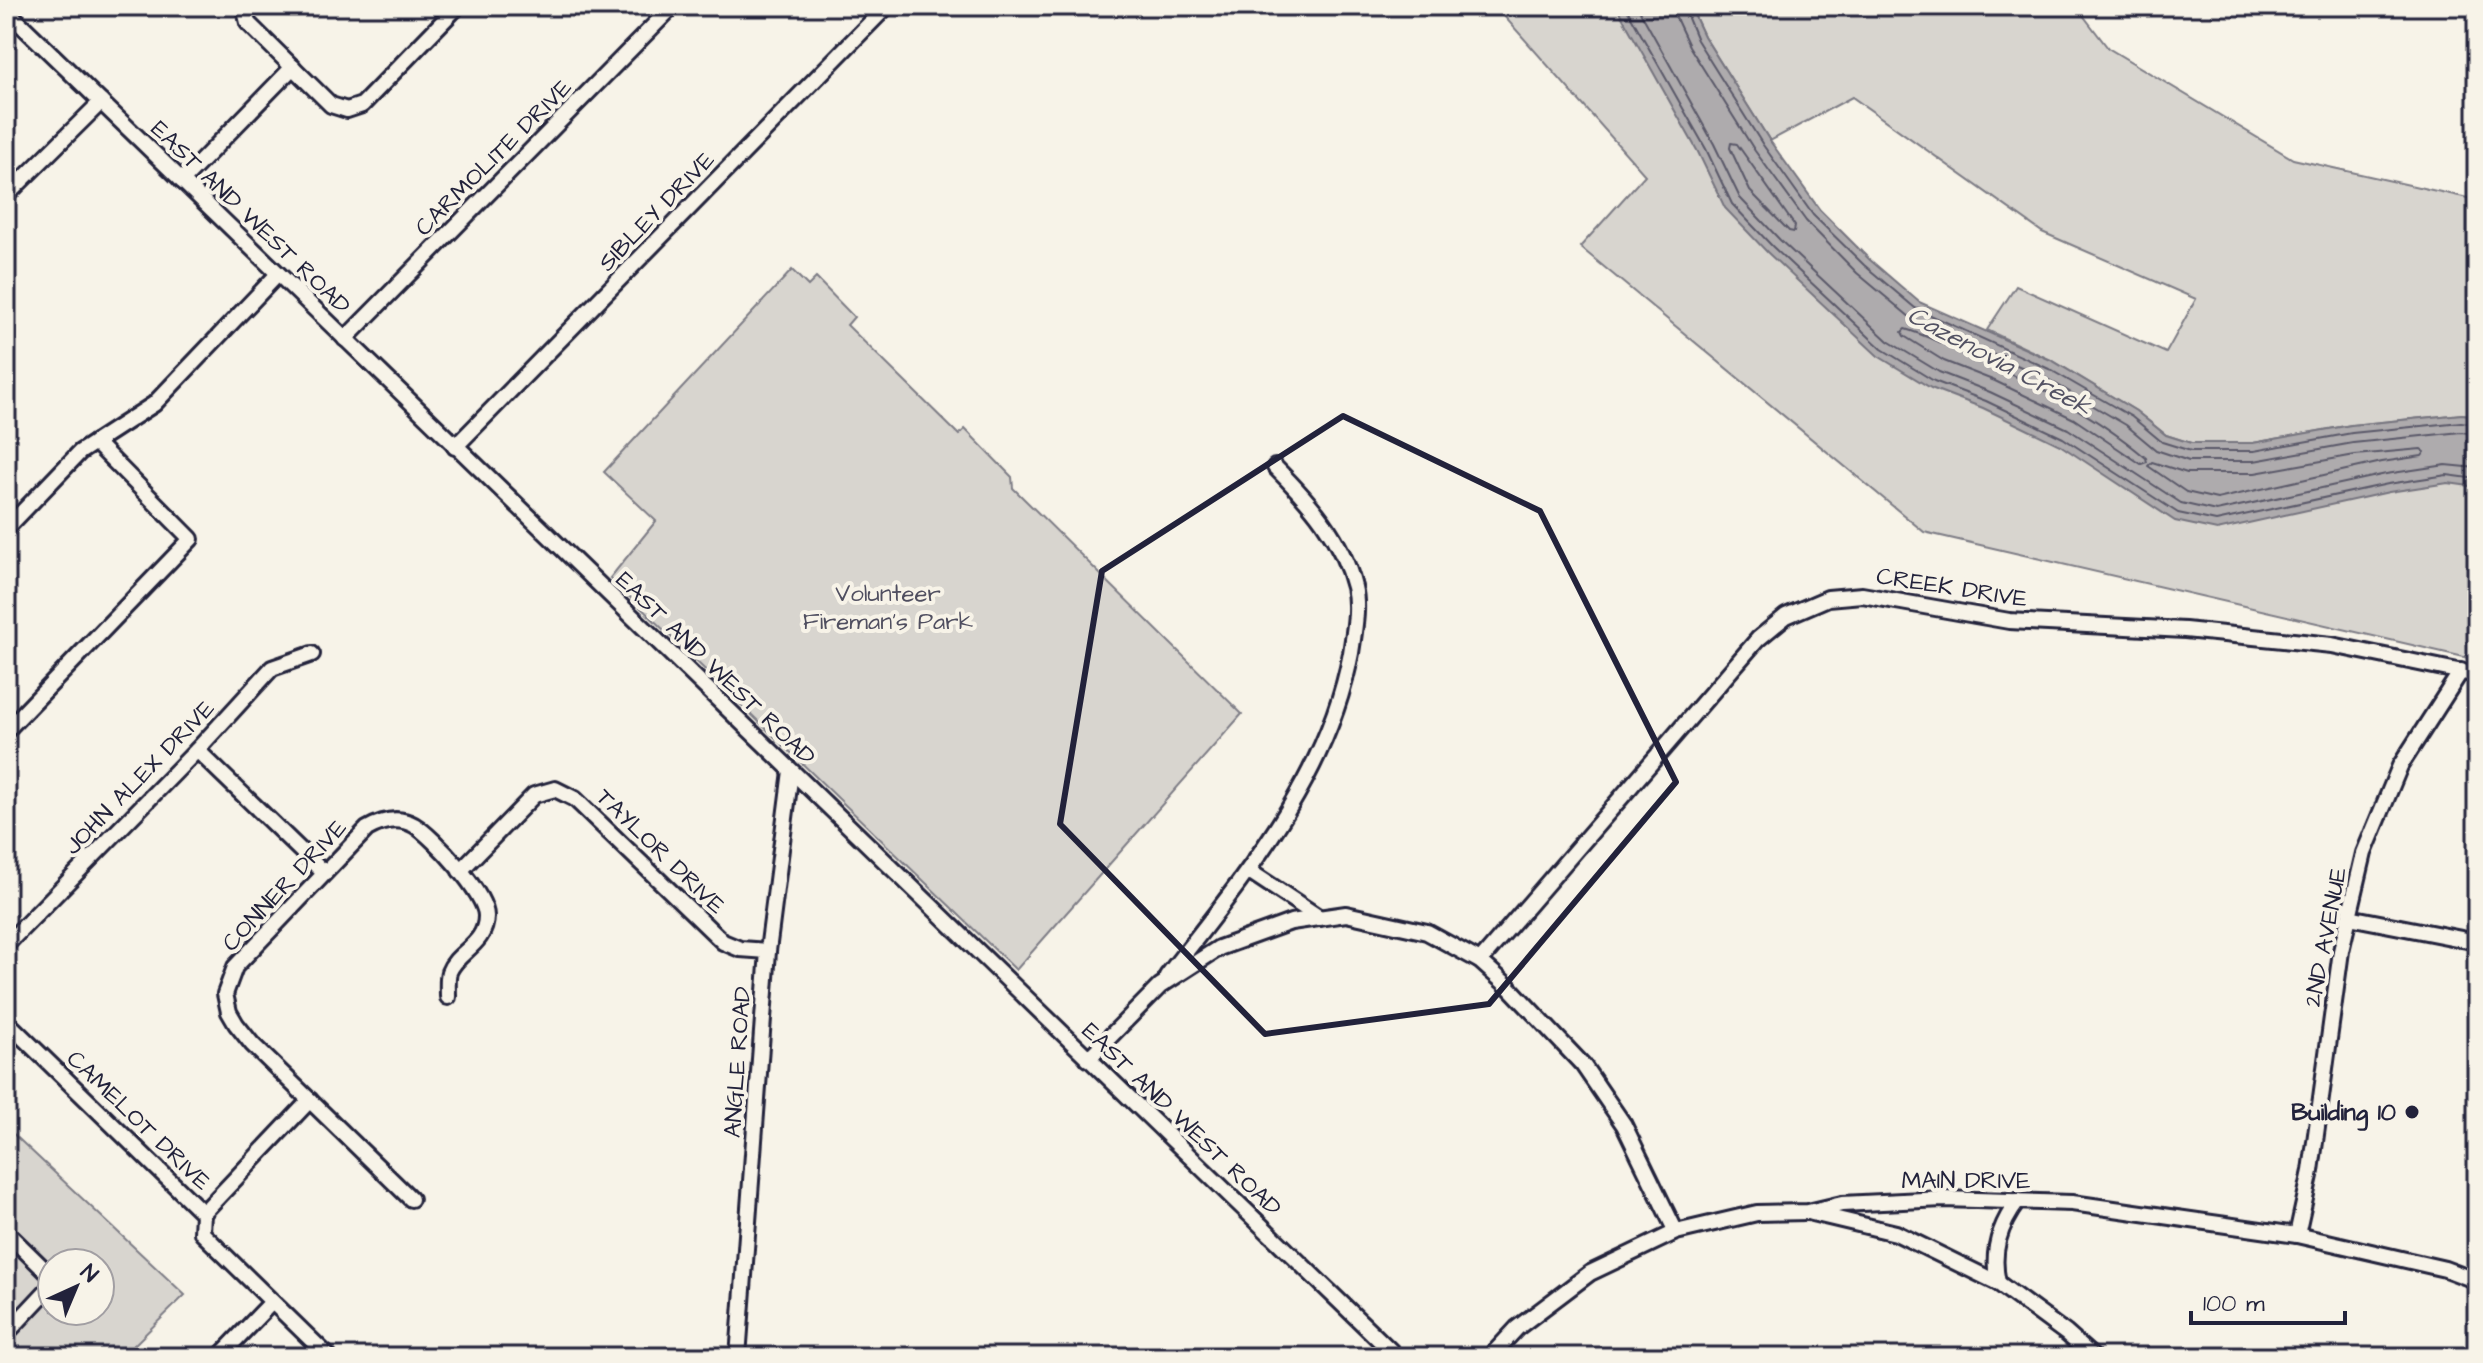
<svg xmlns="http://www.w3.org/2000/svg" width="2483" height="1363" viewBox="0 0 2483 1363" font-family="'Architects Daughter',sans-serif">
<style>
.green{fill:#d8d5cf;stroke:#7d7c85;stroke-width:2;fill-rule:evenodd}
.water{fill:#aeabad;stroke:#76747f;stroke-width:2}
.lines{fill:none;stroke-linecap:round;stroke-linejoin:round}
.shore{stroke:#5a5969;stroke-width:2}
.minor-casing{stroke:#22223b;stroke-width:20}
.minor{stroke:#f7f3e8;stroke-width:14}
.marked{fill:none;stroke:#22223b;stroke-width:6;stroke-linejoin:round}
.poi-dot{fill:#22223b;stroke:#f7f3e8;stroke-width:3}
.labels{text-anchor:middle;stroke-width:8;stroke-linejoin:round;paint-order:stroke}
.street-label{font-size:24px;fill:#22223b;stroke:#f7f3e8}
.park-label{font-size:24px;fill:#504f60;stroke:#f7f3e8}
.poi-label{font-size:24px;font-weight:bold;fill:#22223b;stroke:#f7f3e8;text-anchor:end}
.water-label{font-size:26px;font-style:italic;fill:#535263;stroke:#f7f3e8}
</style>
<rect width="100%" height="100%" fill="#f7f3e8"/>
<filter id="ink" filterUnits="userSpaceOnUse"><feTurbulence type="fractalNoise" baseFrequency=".0125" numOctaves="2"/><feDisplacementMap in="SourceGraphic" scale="16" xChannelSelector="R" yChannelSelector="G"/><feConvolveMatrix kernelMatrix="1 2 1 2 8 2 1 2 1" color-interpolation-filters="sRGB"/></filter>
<g filter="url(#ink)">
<g class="green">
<path d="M 1495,6 L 1650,6 L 1762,206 L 2189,488 L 2477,457 L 2477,660 L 1924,532 L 1580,247 L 1645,175 Z"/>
<path d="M 1690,6 L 2076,6 L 2108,48 L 2293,159 L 2477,200 L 2477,416 L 2462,414 L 2351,425 L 2253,443 L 2191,443 L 2166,435 L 2136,411 L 2053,361 L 1987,330 L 2016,286 L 2166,353 L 2196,299 L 2042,232 L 1852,97 L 1770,141 L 1704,36 Z"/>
<path d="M 792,270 L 808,286 L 816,278 L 854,317 L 847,325 L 959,435 L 965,429 L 1012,477 L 1013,488 L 1242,714 L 1016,970 L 610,578 L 656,521 L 604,472 Z"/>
<path d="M 6,1127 L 185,1295 L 122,1357 L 6,1357 ZM 52,1263 L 100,1263 L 100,1311 L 52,1311 Z"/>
</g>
<path class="water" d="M 1616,6 L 1690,6 L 1704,36 L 1770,141 L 1820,210 L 1869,259 L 1919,302 L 2053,361 L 2136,411 L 2166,435 L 2191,443 L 2253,443 L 2351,425 L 2462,414 L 2477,416 L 2477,487 L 2448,483 L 2389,492 L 2217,530 L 2175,521 L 2060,445 L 1983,408 L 1931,388 L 1878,356 L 1767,252 L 1725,208 L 1698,152 Z"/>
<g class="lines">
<g class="shore">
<path d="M 1625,6 L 1706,149 L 1732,204 L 1773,247 L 1882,349 L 1934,381 L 1986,401 L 2063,438 L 2178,513 L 2216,521 L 2388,484 L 2447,475 L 2477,479"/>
<path d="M 1637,6 L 1714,144 L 1740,198 L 1780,240 L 1888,341 L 1939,372 L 1990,392 L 2068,429 L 2181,503 L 2216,511 L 2386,474 L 2446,465 L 2477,468"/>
<path d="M 1673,6 L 1675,16 L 1689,46 L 1755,151 L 1806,221 L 1857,273 L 1911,318 L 2044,377 L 2126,425 L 2156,450 L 2189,461 L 2254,461 L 2353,443 L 2461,432 L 2477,434"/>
<path d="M 1683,6 L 1697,40 L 1763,145 L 1813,215 L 1864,265 L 1915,308 L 2049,369 L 2132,417 L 2162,442 L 2191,451 L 2254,451 L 2352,433 L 2461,422 L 2477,424"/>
<path d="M 1731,143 L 1737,144 L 1795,226 L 1794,232 L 1789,231 L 1750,191 L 1730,148 Z"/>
<path d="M 1905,329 C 1923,334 1940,343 1957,350 C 2023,378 2091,411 2146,458 L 2147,462 L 2141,464 L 2074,419 L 1995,381 L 1944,361 L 1904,336 L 1902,332 Z"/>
<path d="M 2421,449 L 2425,452 L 2422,456 L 2382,462 L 2217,499 L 2186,492 L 2148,466 L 2152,462 L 2187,473 L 2255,473 L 2355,455 Z"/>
</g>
<defs>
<g id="minor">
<path d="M 244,6 L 248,23 L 331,105 L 347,110 L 362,105 L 458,6"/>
<path d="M 6,10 L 1397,1357"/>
<path d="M 182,181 L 293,67"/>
<path d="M 6,196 L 101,102"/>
<path d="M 345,339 L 673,6"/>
<path d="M 455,447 L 887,6"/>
<path d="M 6,529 L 80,452 L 154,404 L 278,274"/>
<path d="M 6,731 L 191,539 L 95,442"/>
<path d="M 197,750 L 324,873"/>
<path d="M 460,871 L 534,795 L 555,789 L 575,799 L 723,942 L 740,949 L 768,951"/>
<path d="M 1249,871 L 1320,918"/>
<path d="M 2349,917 L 2477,942"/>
<path d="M 6,945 L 197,750 L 272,668 L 312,654"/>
<path d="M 1480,961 L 1758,639 L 1786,616 L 1828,598 L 1862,595 L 2009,621 L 2185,630 L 2332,645 L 2477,675"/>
<path d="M 1167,976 C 1243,878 1328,778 1351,653 C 1354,632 1359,607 1354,587 C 1342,538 1309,501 1275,467"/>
<path d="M 6,1021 L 203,1213 L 202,1233 L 329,1357"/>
<path d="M 1088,1059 L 1160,986 L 1219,948 L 1291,922 L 1346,914 L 1427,932 L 1480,961 L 1509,987 L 1583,1065 L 1624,1125 L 1676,1232"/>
<path d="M 411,1199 L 252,1044 L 236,1024 L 229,1012 L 225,994 L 235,967 L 367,829 C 381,821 398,816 414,825 C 434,837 486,894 486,916 C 486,945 457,951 449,972 C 447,979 448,989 448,997"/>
<path d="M 203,1213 L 310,1100"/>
<path d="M 1812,1213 L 1896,1233 L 1998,1283 L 2066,1333 L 2093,1357"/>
<path d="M 6,1232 L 52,1277"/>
<path d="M 2297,1235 L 2311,1171 L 2341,951 L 2364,853 L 2400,766 L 2461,671"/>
<path d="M 1998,1283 C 1991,1252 1999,1226 2018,1201"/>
<path d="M 6,1334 L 52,1285"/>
<path d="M 219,1357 L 272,1302"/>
<path d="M 738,1357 L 768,951 L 791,771"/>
<path d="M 1490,1357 L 1517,1328 L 1590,1273 L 1676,1232 L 1757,1213 L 1808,1212 L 1842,1204 L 1943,1199 L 2072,1203 L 2297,1235 L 2445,1269 L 2477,1281"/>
</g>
</defs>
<use href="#minor" class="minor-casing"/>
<use href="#minor" class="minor"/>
</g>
</g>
<path class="marked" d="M 1343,416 L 1540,511 L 1676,782 L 1489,1004 L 1265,1034 L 1060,824 L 1102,571 Z"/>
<circle class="poi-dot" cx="2412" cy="1112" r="8"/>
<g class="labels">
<g class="street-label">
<text transform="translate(493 157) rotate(-45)" y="8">CARMOLITE DRIVE</text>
<text transform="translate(656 211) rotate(-46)" y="8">SIBLEY DRIVE</text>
<text transform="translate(251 217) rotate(44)" y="8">EAST AND WEST ROAD</text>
<text transform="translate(1952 587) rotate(9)" y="8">CREEK DRIVE</text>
<text transform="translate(716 668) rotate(44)" y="8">EAST AND WEST ROAD</text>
<text transform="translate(139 777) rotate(-46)" y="8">JOHN ALEX DRIVE</text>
<text transform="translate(661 851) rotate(44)" y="8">TAYLOR DRIVE</text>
<text transform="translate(284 885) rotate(-47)" y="8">CONNER DRIVE</text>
<text transform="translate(2325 937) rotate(-79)" y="8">2ND AVENUE</text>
<text transform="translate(737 1062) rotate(-86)" y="8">ANGLE ROAD</text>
<text transform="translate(1182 1119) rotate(44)" y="8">EAST AND WEST ROAD</text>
<text transform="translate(139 1120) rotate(44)" y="8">CAMELOT DRIVE</text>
<text x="1966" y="1188">MAIN DRIVE</text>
</g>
<g class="park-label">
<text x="888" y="601">Volunteer<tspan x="888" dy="28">Fireman's Park</tspan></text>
</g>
<g class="poi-label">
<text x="2396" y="1120">Building 10</text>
</g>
<g class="water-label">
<text transform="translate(2000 360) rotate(28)" y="9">Cazenovia Creek</text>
</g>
</g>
<rect width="2483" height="1363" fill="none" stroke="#f7f3e8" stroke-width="32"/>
<rect x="16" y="16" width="2451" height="1331" fill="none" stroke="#22223b" stroke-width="3" filter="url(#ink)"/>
<g transform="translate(76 1287) rotate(44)"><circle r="38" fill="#f7f3e8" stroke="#a29fa3" stroke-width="2"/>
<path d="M0-6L14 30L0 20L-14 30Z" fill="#22223b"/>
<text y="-12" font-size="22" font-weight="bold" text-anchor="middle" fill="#22223b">N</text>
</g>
<path d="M2191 1311v12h154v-12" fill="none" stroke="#22223b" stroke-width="4"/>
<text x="2203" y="1311" font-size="24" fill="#22223b" stroke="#f7f3e8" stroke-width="6" paint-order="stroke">100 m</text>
</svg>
